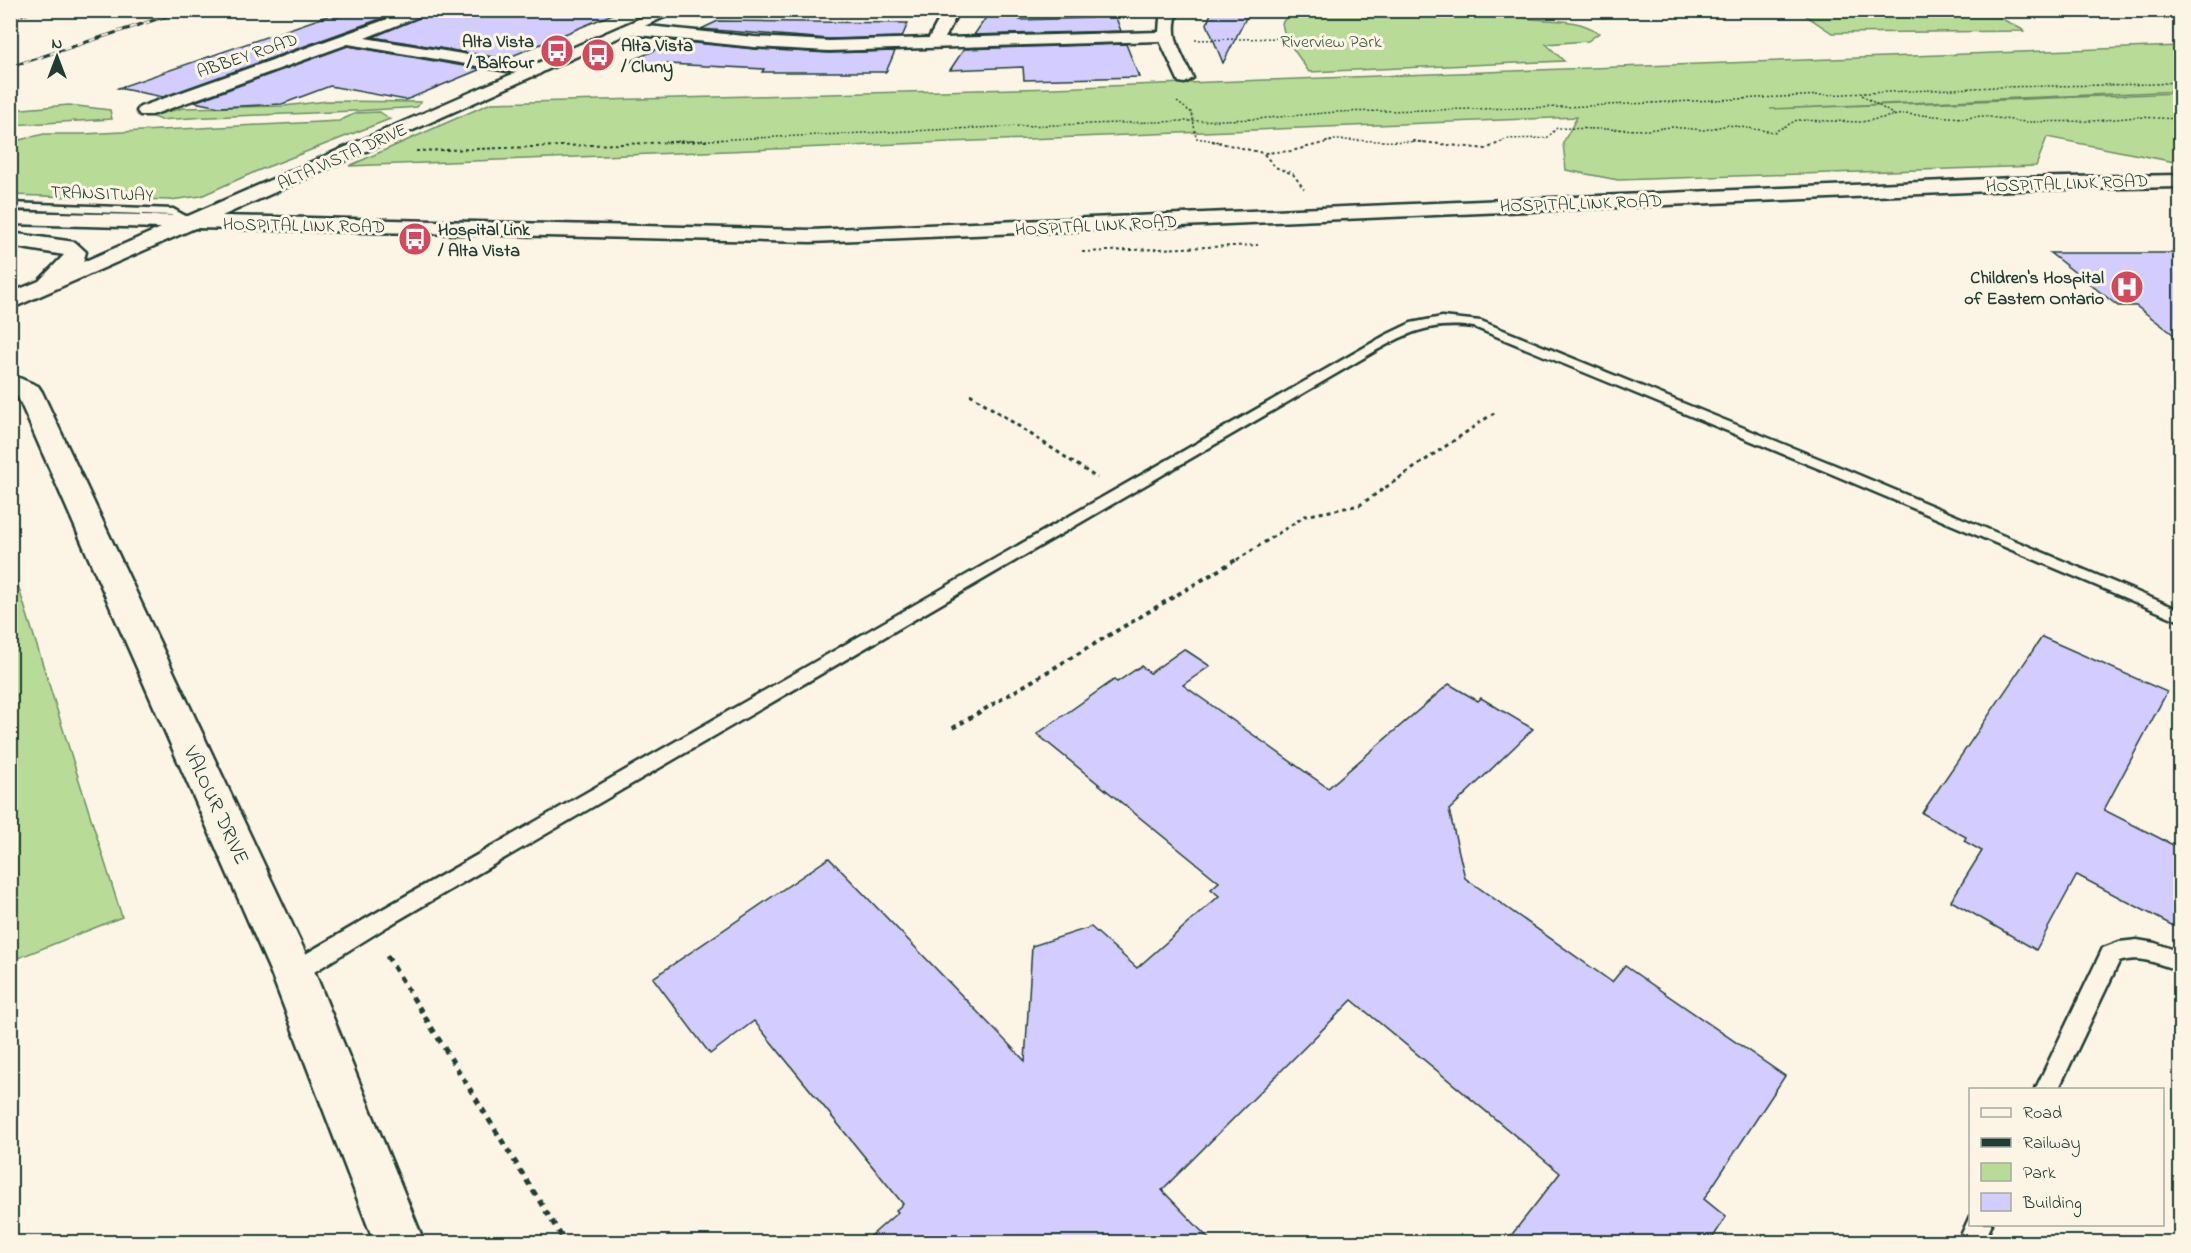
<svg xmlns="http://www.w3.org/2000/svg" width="2191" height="1253" viewBox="0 0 2191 1253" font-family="'Indie Flower',sans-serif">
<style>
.green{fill:#b8dc97;stroke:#6c8c66;stroke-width:1.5}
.building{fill:#d2ccff;stroke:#1f3d34;stroke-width:1.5}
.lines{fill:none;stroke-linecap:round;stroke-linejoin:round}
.service-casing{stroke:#1f3d34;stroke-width:5}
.minor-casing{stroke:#1f3d34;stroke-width:5}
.tertiary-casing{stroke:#1f3d34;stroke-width:5}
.path-far4{stroke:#1f3d34;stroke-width:1.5;stroke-dasharray:2 2;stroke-linecap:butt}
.path-far3{stroke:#1f3d34;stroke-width:2;stroke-dasharray:3 3;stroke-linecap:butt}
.path-far2{stroke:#1f3d34;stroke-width:3;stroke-dasharray:4 4;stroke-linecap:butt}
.path-far1{stroke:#1f3d34;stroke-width:4;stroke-dasharray:4.5 4.5;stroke-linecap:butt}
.path{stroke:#1f3d34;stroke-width:5;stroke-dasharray:6 6;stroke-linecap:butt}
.service{fill:#fcf5e5;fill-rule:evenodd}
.minor{fill:#fcf5e5;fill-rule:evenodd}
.tertiary{fill:#fcf5e5;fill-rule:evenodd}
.rail-casing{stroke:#1f3d34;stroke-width:3}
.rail{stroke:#fcf5e5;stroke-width:2;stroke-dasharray:7;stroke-linecap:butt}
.labels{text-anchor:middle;stroke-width:6;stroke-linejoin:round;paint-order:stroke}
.far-poi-label{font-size:18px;font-weight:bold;fill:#1f3d34;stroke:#fcf5e5;text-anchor:end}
.far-park-label{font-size:18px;fill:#3e5d48;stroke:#fcf5e5}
.far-street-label{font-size:18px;fill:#1f3d34;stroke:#fcf5e5}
.street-label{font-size:21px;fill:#1f3d34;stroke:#fcf5e5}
</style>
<rect width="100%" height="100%" fill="#fcf5e5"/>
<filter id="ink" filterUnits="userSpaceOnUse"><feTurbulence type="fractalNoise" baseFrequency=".0167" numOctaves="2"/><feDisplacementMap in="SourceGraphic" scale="12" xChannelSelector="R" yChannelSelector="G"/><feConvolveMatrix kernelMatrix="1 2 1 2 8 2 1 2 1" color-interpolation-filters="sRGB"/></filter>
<g filter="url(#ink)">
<g class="green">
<path d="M 1507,10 C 1527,28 1569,11 1599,33 L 1588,41 L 1546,44 L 1564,61 L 1309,72 L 1285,37 L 1282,23 L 1291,11 Z"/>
<path d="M 1799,11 L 1987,11 L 2025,31 L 1832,33 Z"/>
<path d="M 2180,46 L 2180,91 L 1770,109 L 2180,93 L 2180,163 L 2047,137 L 2036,166 L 1618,180 L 1566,170 L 1563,143 L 1577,117 L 349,166 L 491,103 L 1054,88 Z"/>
<path d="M 328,101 L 421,102 L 417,107 C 331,114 246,114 160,120 L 151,116 L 183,108 L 284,106 Z"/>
<path d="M 69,105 L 110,110 L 112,119 L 11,125 L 11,110 Z"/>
<path d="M 380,112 L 390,119 L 257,171 L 201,196 L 170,200 L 11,195 L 11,142 L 44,134 L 83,134 L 339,121 L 356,113 Z"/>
<path d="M 10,560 L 122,917 L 18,958 L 11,968 Z"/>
</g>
<g class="building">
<path d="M 357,10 L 405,10 L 163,97 L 118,88 L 330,15 L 338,17 Z"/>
<path d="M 437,10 L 620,10 L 620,11 L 505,59 L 373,37 Z"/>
<path d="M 991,10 L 1026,10 L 1020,20 L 1091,18 L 1095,10 L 1113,10 L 1121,31 L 974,35 Z"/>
<path d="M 1212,10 L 1250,10 L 1223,63 L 1207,24 Z"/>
<path d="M 718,21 L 908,23 L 902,37 L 829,39 L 701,29 Z"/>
<path d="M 675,41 L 754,49 L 829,53 L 895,51 L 886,72 L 762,72 L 764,69 L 629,62 Z"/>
<path d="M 1126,44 L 1139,77 L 1024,80 L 1023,67 L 950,70 L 964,49 Z"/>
<path d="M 348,46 L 481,69 L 406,100 L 330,86 L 282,104 L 219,107 L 194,102 Z"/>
<path d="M 2050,253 L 2181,253 L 2181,340 L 2136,306 L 2118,306 Z"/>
<path d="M 2042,637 L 2167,692 L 2104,810 L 2181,849 L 2181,930 L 2077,875 L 2036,950 L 1951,901 L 1982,851 L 1964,841 L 1966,837 L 1922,813 Z"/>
<path d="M 1184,649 L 1210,666 L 1183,685 L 1328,788 L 1449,684 L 1478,701 L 1481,698 L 1533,729 L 1449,810 L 1465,878 L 1612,982 L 1625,966 L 1785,1076 L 1704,1199 L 1726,1217 L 1710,1242 L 1506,1242 L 1560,1173 L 1352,1000 L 1162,1190 L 1212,1242 L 864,1242 L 898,1212 L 896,1210 L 903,1204 L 754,1021 L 710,1054 L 653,978 L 829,858 L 1025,1061 L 1032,946 L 1091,927 L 1137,968 L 1219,896 L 1211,889 L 1219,882 L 1037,734 L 1114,680 L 1117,682 L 1141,666 L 1150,673 Z"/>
</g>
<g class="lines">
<defs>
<g id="service">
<path d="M 10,203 L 173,209 L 196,222 L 187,224 L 171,215 L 10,209 Z"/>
<path d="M 1442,317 L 1481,321 L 1842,468 L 2180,610 L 2180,621 L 1832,474 L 1474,327 C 1428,321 1405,334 1365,357 L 388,926 L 301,980 L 293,983 L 285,980 L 282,973 L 285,966 L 374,914 L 1386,335 L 1411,323 Z"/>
<path d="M 2137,940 L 2155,943 L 2180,952 L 2180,971 C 2160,965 2141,954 2119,962 L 2058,1090 L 2035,1090 L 2103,948 L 2119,942 Z"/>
<path d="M 1970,1216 L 1970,1224 L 1992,1224 L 1984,1242 L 1958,1242 Z"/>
</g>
<g id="minor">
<path d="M 413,10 L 435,10 L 365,38 L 536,66 L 544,71 L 536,76 L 348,44 L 152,115 L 140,115 L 137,111 L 140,107 Z"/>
<path d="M 944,10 L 959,10 L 945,38 L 1159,32 L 1160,18 L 1164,10 L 1179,10 C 1167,35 1183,56 1193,78 L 1185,83 L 1179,82 L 1160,41 L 829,51 L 754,47 L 629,34 L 621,29 L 629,24 L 754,37 L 829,41 L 929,38 Z"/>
<path d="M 10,374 L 38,386 L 42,392 L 315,973 L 424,1242 L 374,1242 L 271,973 L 18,397 L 10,393 Z"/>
</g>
<path id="tertiary" d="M 659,10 L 680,10 L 222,216 L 811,230 L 2014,178 L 2180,175 L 2180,187 L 2014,190 L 811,242 L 195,228 L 10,309 L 10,293 L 39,281 L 64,255 L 10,246 L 10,233 L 75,242 L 86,252 L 83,262 L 161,228 L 10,224 L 10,212 L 188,216 Z"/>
</defs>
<use href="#service" class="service-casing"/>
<use href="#minor" class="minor-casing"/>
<use href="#tertiary" class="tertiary-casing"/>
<g class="path-far4">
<path d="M 10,19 L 43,10"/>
<path d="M 1195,40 L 1281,38"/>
<path d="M 1862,95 L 1894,115"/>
<path d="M 1177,102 L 1192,113 L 1196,138 L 1221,142"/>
<path d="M 665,142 L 1020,126 L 1256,119 L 1336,112 L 1564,107 L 1996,87 L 2158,84 L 2180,81"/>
<path d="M 1326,142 L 1335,140 L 1425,142"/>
<path d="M 1500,142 L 1506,139 L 1547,138 L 1557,128 L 1648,130 L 1671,127 L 1704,130 L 1728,125 L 1774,132 L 1797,120 L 1861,122 L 1903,114 L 1965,118 L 1982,116 L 2025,122 L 2093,121 L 2138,117 L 2180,119"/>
</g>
<g class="path-far3">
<path d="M 1212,141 L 1263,153 L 1291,151 L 1332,141"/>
<path d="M 1412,141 L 1486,149 L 1503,141"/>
<path d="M 416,151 L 707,141"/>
<path d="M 1264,154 L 1275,167 L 1293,174 L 1304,189"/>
<path d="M 1082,252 L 1258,245"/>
</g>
<g class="path-far2">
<path d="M 970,394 L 1097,478"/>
<path d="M 1237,560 L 1305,516 L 1360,505 L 1494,413"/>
</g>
<path class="path-far1" d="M 953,728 L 1239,558"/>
<path class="path" d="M 387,956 L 565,1242"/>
<use href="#service" class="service"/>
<use href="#minor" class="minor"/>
<use href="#tertiary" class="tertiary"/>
<defs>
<path id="rail" d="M 10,67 L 185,10"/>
</defs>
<use href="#rail" class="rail-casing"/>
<use href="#rail" class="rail"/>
</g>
</g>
<defs>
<symbol id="bus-disc" viewBox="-11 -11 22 22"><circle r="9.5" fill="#d1495b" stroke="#fcf5e5"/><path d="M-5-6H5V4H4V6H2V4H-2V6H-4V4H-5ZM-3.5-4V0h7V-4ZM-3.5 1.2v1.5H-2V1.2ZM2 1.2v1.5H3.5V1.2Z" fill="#fff"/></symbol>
<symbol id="hospital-disc" viewBox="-11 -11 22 22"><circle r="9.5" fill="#d1495b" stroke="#fcf5e5"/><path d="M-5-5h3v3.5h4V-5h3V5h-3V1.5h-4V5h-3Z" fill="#fff"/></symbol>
</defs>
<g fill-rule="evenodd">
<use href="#bus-disc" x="538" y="32" width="38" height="38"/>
<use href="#bus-disc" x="579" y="36" width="38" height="38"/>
<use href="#bus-disc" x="396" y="220" width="38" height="38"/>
<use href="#hospital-disc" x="2108" y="268" width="38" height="38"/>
</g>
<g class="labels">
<g class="far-poi-label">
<text x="534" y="47">Alta Vista<tspan x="534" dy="21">/ Balfour</tspan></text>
<text x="621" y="51" text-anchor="start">Alta Vista<tspan x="621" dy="21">/ Cluny</tspan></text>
<text x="438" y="235" text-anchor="start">Hospital Link<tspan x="438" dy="21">/ Alta Vista</tspan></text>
<text x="2104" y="283">Children's Hospital<tspan x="2104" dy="21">of Eastern Ontario</tspan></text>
</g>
<g class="far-park-label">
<text x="1331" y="47">Riverview Park</text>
</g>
<g class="far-street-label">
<text transform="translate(247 55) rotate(-19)" y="6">ABBEY ROAD</text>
<text transform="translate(342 156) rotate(-24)" y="6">ALTA VISTA DRIVE</text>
<text transform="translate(2067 183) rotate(-2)" y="6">HOSPITAL LINK ROAD</text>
<text transform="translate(102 193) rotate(2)" y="6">TRANSITWAY</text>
<text transform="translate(1581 203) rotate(-2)" y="6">HOSPITAL LINK ROAD</text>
<text transform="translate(304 225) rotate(1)" y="6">HOSPITAL LINK ROAD</text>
<text transform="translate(1096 225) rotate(-3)" y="6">HOSPITAL LINK ROAD</text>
</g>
<g class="street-label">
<text transform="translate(217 805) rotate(65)" y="7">VALOUR DRIVE</text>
</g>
</g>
<rect width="2191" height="1253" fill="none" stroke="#fcf5e5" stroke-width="36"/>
<rect x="18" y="18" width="2155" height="1217" fill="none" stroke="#1f3d34" stroke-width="2" filter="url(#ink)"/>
<rect x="1969" y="1088" width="195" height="138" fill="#fcf5e5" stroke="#a4ab9e" stroke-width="1.5"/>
<rect x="1981" y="1108" width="30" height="9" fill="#fcf5e5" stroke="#a4ab9e" stroke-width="1.5"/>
<text x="2023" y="1118" font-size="18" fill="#1f3d34">Road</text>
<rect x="1981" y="1138" width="30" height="9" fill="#1f3d34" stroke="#a4ab9e" stroke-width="1.5"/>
<text x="2023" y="1148" font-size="18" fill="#1f3d34">Railway</text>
<rect x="1981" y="1163" width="30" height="18" fill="#b8dc97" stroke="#a4ab9e" stroke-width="1.5"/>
<text x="2023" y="1178" font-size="18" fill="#1f3d34">Park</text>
<rect x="1981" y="1193" width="30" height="18" fill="#d2ccff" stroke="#a4ab9e" stroke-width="1.5"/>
<text x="2023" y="1208" font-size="18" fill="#1f3d34">Building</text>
<g transform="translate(57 57)" stroke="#fcf5e5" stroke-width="4.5" paint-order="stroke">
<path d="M0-4.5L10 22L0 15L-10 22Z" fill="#1f3d34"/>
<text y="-9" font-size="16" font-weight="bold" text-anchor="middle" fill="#1f3d34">N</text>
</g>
</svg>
